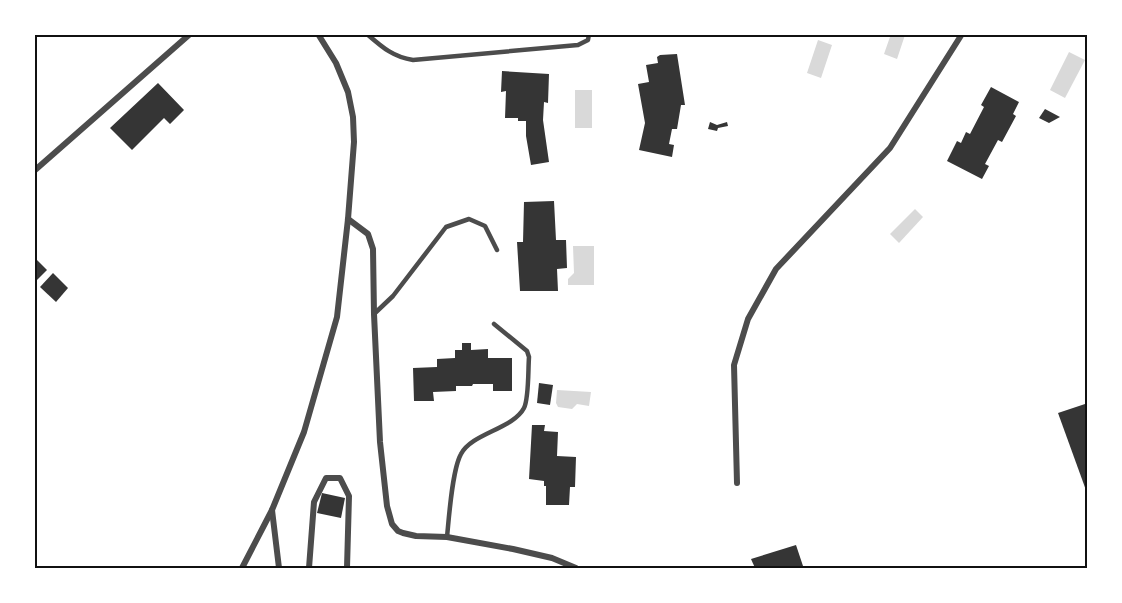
<svg xmlns="http://www.w3.org/2000/svg" width="1122" height="603" viewBox="0 0 1122 603" font-family="'Libre Baskerville',serif">
<style>
.water{fill:#d9d9d9}
.building{fill:#353535}
.lines{fill:none;stroke-linecap:round;stroke-linejoin:round}
.service{stroke:#4c4c4c;stroke-width:4.5}
.minor{stroke:#4c4c4c;stroke-width:6}
.neatline{fill:none;stroke:#111;stroke-width:2}
</style>
<rect width="100%" height="100%" fill="#fff"/>
<g class="water">
<path d="M 891,34 L 905,35 L 897,59 L 884,54 Z"/>
<path d="M 818,40 L 832,45 L 821,78 L 807,73 Z"/>
<path d="M 1069,52 L 1085,60 L 1065,98 L 1050,90 Z"/>
<rect x="575" y="90" width="17" height="38"/>
<path d="M 915,209 L 923,217 L 899,243 L 890,234 Z"/>
<path d="M 573,246 L 594,246 L 594,285 L 568,285 L 568,279 L 574,273 Z"/>
<path d="M 557,390 L 591,392 L 589,406 L 577,404 L 572,409 L 558,407 L 556,403 Z"/>
</g>
<g class="building">
<path d="M 677,54 L 685,105 L 681,105 L 677,129 L 672,129 L 669,144 L 674,145 L 672,157 L 639,150 L 645,123 L 638,84 L 649,82 L 646,65 L 658,63 L 657,57 L 660,55 Z"/>
<path d="M 502,71 L 549,74 L 548,103 L 544,102 L 543,120 L 549,162 L 531,165 L 526,136 L 526,121 L 518,121 L 518,118 L 505,118 L 506,91 L 501,92 Z"/>
<path d="M 158,83 L 184,110 L 170,124 L 164,118 L 132,150 L 110,128 Z"/>
<path d="M 991,87 L 1019,102 L 1013,114 L 1016,116 L 1002,142 L 998,140 L 985,164 L 989,166 L 982,179 L 947,161 L 957,141 L 961,143 L 966,132 L 970,134 L 984,107 L 981,105 Z"/>
<path d="M 1045,109 L 1060,117 L 1049,123 L 1039,118 Z"/>
<path d="M 710,122 L 717,125 L 727,122 L 728,126 L 718,128 L 717,131 L 708,129 Z"/>
<path d="M 554,201 L 556,240 L 566,240 L 567,268 L 557,269 L 558,291 L 520,291 L 517,242 L 523,242 L 524,202 Z"/>
<path d="M 34,257 L 47,270 L 34,283 Z"/>
<path d="M 53,273 L 68,288 L 56,302 L 40,287 Z"/>
<path d="M 462,343 L 471,343 L 471,350 L 488,349 L 488,358 L 512,358 L 512,391 L 493,391 L 493,384 L 473,384 L 472,386 L 456,386 L 456,391 L 433,392 L 434,401 L 414,401 L 413,368 L 437,367 L 437,359 L 455,358 L 455,350 L 462,350 Z"/>
<path d="M 539,383 L 553,385 L 550,405 L 537,403 Z"/>
<path d="M 1088,403 L 1088,493 L 1087,493 L 1058,413 Z"/>
<path d="M 532,425 L 545,425 L 544,431 L 558,432 L 557,456 L 576,457 L 575,487 L 570,487 L 569,505 L 546,505 L 546,486 L 544,486 L 544,481 L 529,479 Z"/>
<path d="M 322,493 L 345,498 L 341,518 L 317,513 Z"/>
<path d="M 796,545 L 803,566 L 794,568 L 755,568 L 751,559 Z"/>
</g>
<g class="lines">
<g class="service">
<path d="M 367,34 C 382,47 393,57 413,60 L 578,45 L 588,40 L 589,34"/>
<path d="M 374,314 L 393,296 L 446,227 L 469,219 L 485,226 L 497,250"/>
<path d="M 447,537 C 449,518 452,470 461,454 C 472,433 513,429 524,408 C 529,398 528,370 529,357 L 527,351 L 494,324"/>
</g>
<g class="minor">
<path d="M 34,171 L 190,34"/>
<path d="M 348,219 L 368,234 L 373,249 L 374,314 L 380,442 L 387,506 L 392,524 L 398,531 L 403,533 L 416,536 L 447,537 L 513,549 L 552,558 L 576,568"/>
<path d="M 737,483 L 734,365 L 748,319 L 776,269 L 890,148 L 962,34"/>
<path d="M 272,510 L 279,568"/>
<path d="M 242,568 L 272,510 L 304,432 L 337,317 L 348,219 L 354,142 L 353,117 L 348,92 L 336,63 L 318,34"/>
<path d="M 309,568 L 314,502 L 326,478 L 340,478 L 349,496 L 347,568"/>
</g>
</g>
<rect width="1122" height="603" fill="none" stroke="#ffffff" stroke-width="72"/>
<rect x="36" y="36" width="1050" height="531" class="neatline"/>
</svg>
